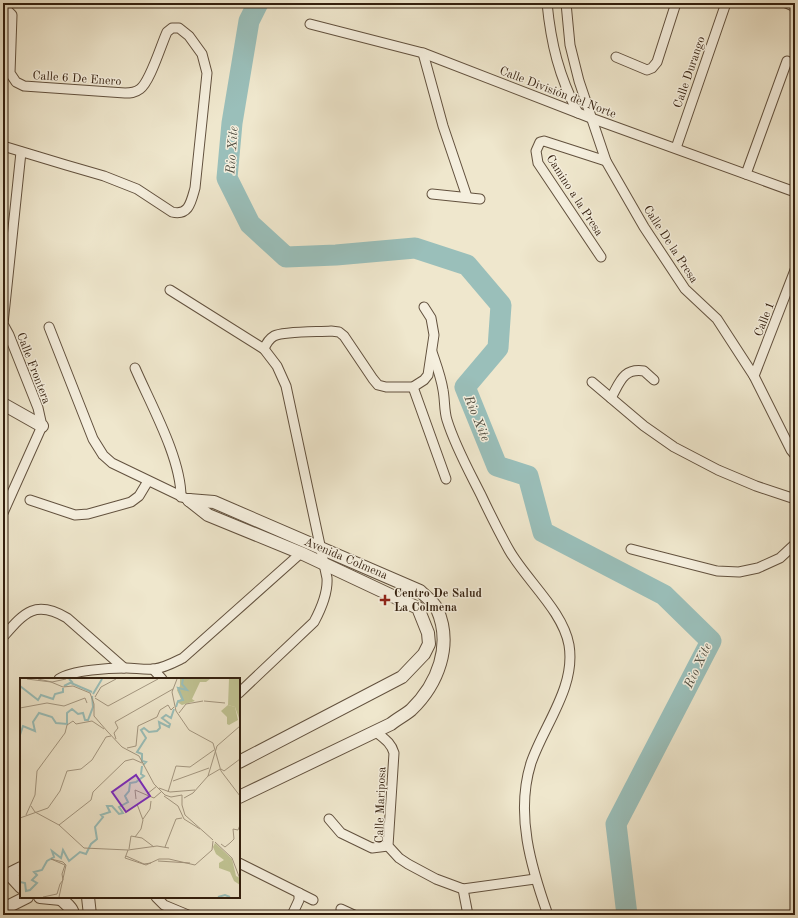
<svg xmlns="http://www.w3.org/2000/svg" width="798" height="918" viewBox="0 0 798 918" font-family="'Old Standard TT',serif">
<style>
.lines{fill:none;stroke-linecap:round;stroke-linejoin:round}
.river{stroke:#9abfba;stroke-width:21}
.minor-casing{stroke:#62513e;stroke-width:11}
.tertiary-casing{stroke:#62513e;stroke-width:14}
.minor{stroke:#f5efde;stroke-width:9}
.tertiary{stroke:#f5efde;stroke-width:12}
.poi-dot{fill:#8f2418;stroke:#f5efde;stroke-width:1.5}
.labels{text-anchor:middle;stroke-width:3;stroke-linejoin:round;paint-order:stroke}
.street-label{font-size:12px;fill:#331f0e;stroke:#f5efde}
.poi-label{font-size:12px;font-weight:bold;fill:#331f0e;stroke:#f5efde;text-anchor:start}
.water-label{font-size:13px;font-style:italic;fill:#524f42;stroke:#f5efde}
.inset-river{fill:none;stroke:#9abfba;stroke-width:2}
.inset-road{fill:none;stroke:#a49781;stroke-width:1}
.view{fill:#7b2cbf;fill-opacity:0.15;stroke:#7b2cbf;stroke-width:2}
.inset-edge{fill:none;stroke:#331f0e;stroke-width:2}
</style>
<rect width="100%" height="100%" fill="#efe7cd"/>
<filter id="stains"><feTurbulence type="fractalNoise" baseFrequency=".005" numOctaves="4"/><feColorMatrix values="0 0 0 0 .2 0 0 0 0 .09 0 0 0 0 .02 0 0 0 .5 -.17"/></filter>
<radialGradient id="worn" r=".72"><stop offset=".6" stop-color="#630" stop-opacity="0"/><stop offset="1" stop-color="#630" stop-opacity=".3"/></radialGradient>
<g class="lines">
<path class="river" d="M 258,3 L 249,21 L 232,123 L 227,178 L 250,224 L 286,257 L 336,255 L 415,248 L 467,265 L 501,305 L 498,348 L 465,387 L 497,466 L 528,476 L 543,532 L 664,595 L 711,641 L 616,824 L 627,915"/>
<defs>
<g id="minor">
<path d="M 547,3 C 551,44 559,76 578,113"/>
<path d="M 566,3 L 570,45 L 579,81 L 606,161 L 644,227 L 685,289 L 717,319 L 754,376 L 791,450 L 795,455"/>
<path d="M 786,3 L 795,7"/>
<path d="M 3,8 L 6,9 L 12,15 L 10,73 L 16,82 L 24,86 L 125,93 C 130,93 135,93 140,89 C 150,82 161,45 167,32 L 172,28 L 179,28 L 189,36 L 202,54 L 207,73 L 195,188 C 191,202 189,216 172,212 L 137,189 L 104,176 L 66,165 L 3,146"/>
<path d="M 310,24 L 423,53 L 591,118 L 795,192"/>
<path d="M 423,53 L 443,126 L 467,197"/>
<path d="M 616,57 L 647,70 L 652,68 L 657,62 L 676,3"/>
<path d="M 676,148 L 726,3"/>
<path d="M 746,174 L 787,61"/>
<path d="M 432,194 L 480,199"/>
<path d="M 601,257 L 538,163 L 536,151 L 540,142 L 544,141 L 606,161"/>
<path d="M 170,290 L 264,349 L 277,366 L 286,386 L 327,578 C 328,593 321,609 314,622 L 239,693"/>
<path d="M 49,327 L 93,439 L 103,455 L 112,463 L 189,500"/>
<path d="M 264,349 C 266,344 269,339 274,336 C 284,331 318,332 331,331 L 339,332 L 344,336 L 373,379 L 378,385 L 386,387 L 413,387 L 424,380 L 428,375 L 434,335 L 431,318 L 424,307"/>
<path d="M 432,352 C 436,364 441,377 443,390 C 445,400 444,411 447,420 C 455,446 469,471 481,495 C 490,514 499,532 509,550 C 526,580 563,611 569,645 C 576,687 544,725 531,763 C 515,814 531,867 548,915"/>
<path d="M 135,368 C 151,405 181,458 181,497"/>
<path d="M 754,376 L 795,270"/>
<path d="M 592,382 L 644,426 L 674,447 L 718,470 L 756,486 L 795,499"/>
<path d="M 413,387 L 446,479"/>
<path d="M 611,398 C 620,382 623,368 644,371 L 654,380"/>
<path d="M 30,500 L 75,515 L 88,514 L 131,502 L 139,496 L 148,481"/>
<path d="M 3,513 L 42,426 L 38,408 L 9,335 L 3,324 L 21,152"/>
<path d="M 631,549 L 717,571 L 739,572 L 758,568 L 780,558 L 795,544"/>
<path d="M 3,637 C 24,613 35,599 67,618 L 124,668"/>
<path d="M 153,669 L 162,679"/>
<path d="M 59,679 C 72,670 110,668 126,668 C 135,668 145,670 154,669 C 164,668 173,663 183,658 L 301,553"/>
<path d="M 375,731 C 383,738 391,742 394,753 L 388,846 L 399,858 L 408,864 L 436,879 L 463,889 L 535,879"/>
<path d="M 329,819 L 341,833 L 372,848 L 388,846"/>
<path d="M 239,863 L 313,900"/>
<path d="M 463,889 L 468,915"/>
<path d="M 156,897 L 164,905 L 188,915"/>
<path d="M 341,909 L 354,915"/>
<path d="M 292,915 L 299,900 L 299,893"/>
</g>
<g id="tertiary">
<path d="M 3,404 L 42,426"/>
<path d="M 189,500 L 214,502 L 420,591 C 425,596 434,602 437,609 C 453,645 438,684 411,710 C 405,715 397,719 391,724 L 239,797"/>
<path d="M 189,500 L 208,515 L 301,553 L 418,608 L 428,633 L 429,644 L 424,654 L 402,677 L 239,762"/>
<path d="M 21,868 L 9,874 L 21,887"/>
<path d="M 40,897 L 61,899"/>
<path d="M 88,897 L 90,915"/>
<path d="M 61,899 C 66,904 73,908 73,915"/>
<path d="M 3,909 L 27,897"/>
</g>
</defs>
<use href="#minor" class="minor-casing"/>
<use href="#tertiary" class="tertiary-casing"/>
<use href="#minor" class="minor"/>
<use href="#tertiary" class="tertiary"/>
</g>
<path class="poi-dot" d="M383 594h4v4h4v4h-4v4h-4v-4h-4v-4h4z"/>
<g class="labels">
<g class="street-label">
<text transform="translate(689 72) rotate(-71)" y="4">Calle Durango</text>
<text transform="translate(77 78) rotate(4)" y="4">Calle 6 De Enero</text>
<text transform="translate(558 92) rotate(21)" y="4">Calle División del Norte</text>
<text transform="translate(575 195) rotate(57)" y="4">Camino a la Presa</text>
<text transform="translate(671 244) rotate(57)" y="4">Calle De la Presa</text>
<text transform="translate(764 319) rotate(-69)" y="4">Calle 1</text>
<text transform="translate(34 368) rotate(69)" y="4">Calle Frontera</text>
<text transform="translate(346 558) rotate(23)" y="4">Avenida Colmena</text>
<text transform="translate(380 805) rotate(-88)" y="4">Calle Mariposa</text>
</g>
<g class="poi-label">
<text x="394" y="597">Centro De Salud<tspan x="394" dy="14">La Colmena</tspan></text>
</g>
<g class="water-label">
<text transform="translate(231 150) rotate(-86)" y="5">Rio Xite</text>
<text transform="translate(478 418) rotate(68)" y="5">Rio Xite</text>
<text transform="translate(697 665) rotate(-65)" y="5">Rio Xite</text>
</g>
</g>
<g transform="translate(20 678)">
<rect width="220" height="220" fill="#efe7cd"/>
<path d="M 160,1 L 190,1 L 186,4 L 180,4 L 172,21 L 175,23 L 162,27 L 157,24 L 161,21 L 157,12 L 160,8 ZM 209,1 L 220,1 L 220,43 L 215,29 L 208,27 Z" fill="#c0c393"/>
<path d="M 208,27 L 215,29 L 218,42 L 209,47 L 207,46 L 207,39 L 201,33 ZM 195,165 L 212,181 L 216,198 L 220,200 L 220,207 L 214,203 L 210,194 L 199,190 L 199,185 L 204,182 L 196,176 L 193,169 Z" fill="#c0c393"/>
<path class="inset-river" d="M 51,5 L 72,14M 0,8 L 18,22 L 21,17 L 33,21 L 35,16 L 43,14 L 43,10M 44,8 L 52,4 L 49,1M 73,16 L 82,1M 156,29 L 158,23 L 163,22 L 158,10 L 167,12 L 162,6 L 163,1M 0,57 L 3,48 L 15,53 L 13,44 L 19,35 L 32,39 L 36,45 L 47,46 L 47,35 L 52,31 L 58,36 L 63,35 L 65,42 L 68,42 L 73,29 L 72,18M 123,87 L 126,84 L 122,83 L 122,76 L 117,74 L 126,60 L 121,52 L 124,50 L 129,54 L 137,53 L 140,50 L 139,44 L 149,49 L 150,46 L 142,40 L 146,37 L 151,40 L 154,31M 0,204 L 5,205 L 6,213 L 10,212 L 17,205 L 12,202 L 17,197 L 14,194 L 22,192 L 27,183 L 34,179 L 32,173 L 41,180 L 43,172 L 49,183 L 60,174 L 66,176 L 71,166 L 77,161 L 75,149 L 83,139 L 81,137 L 90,134 L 87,128 L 92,128 L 99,136 L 103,135 L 99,129 L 108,124 L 105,118 L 109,113 L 110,105 L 116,104 L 124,98 L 121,96 L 122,88M 198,219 L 205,217 L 210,219"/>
<path class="inset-road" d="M 7,1 L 31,4 L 43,9 L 53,8 L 70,15 L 74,26 L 74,38 L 87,53M 18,1 L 32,4M 157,1 L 152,14 L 156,33 L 169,52 L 193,65 L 201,93 L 220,118M 32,4 L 46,1M 75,19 L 81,9 L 96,1M 75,20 L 88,28 L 138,1M 184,23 L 205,25M 0,30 L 27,25 L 44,28 L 65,20 L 67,25M 159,35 L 166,26 L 183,23M 87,53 L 102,69 L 119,78 L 134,106 L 145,117 L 151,119 L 162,117 L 162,127 L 165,137 L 193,162M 96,61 L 94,55 L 98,50 L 95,44 L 153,11M 107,70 L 116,68 L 118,48 L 137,39 L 140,32 L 148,27 L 151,32 L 154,29M 122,85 L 113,81 L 105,83 L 73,114 L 71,122 L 39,147 L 64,170 L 108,172 L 137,168 L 149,170M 201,91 L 204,93 L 220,81M 188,98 L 200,91M 153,103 L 189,90M 139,110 L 150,114 L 175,112M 148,114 L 156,88 L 170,89 L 194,72M 127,116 L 137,108M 129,118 L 134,120 L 141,114M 144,118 L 158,128 L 164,141 L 180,151M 164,120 L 173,115 L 188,98 L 197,68 L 220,48M 116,121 L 115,112 L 129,118M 11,128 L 15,134 L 39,147M 6,137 L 15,117 L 17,93 L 45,55 L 47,47 L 53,43 L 56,46 L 72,43 L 84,51M 0,140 L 28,130 L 40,113 L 47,93 L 61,91 L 72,82 L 86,59 L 91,58M 123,141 L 130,131 L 131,123M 115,159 L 121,151 L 123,142 L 117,126M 195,164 L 212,180 L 220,201M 201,166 L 205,169 L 210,165 L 214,161 L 213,151 L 218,152 L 220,147M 145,169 L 156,141 L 162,140M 109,171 L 111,158 L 122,160 L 134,169M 108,172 L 105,180 L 126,187M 106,178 L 124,186 L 131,185M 138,183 L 170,185M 126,187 L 139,181 L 149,181 L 175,187 L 192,172 L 193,163M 23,219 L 37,216 L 40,206 L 43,202 L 42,196 L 45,187 L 31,181 L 43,184 L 46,187 L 39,219"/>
<path class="view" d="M 116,97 L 130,118 L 106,134 L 92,114 Z"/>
<rect width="220" height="220" class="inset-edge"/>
</g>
<rect width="798" height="918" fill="none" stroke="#efe7cd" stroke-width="16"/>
<rect x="4" y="4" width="790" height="910" fill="none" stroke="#331f0e" stroke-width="2"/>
<rect x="8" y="8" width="782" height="902" fill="none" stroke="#331f0e"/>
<rect width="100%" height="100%" filter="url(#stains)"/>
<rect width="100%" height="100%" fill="url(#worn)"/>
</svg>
